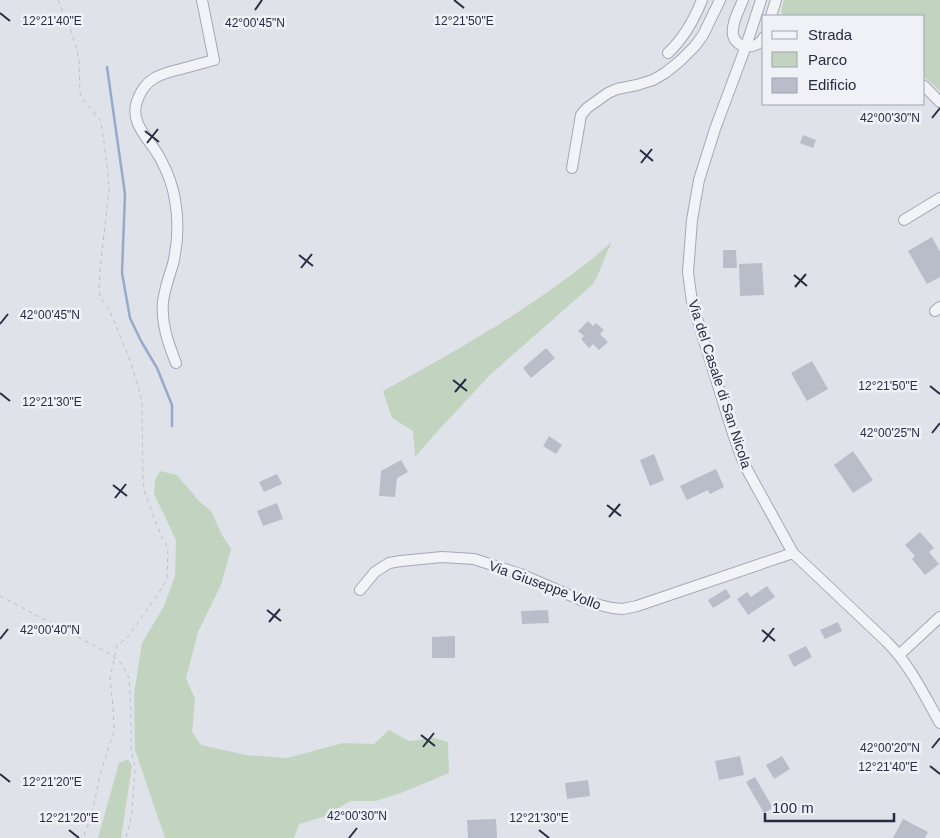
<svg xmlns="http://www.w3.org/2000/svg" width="940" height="838" viewBox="0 0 940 838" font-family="Helvetica,sans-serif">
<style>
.green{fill:#c2d4c0}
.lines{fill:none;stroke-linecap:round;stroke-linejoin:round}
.stream{stroke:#98aacc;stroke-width:2.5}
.building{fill:#b9bdca}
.minor-casing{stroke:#a4a8b4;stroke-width:12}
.path{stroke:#bdc0c8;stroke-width:1;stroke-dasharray:4 4;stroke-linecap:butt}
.minor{stroke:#f2f3f7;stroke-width:10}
.ticks{fill:none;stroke:#272d42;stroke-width:2}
.labels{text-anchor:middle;stroke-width:5;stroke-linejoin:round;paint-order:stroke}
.street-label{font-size:14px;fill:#272d42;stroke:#eff1f7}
.ticks-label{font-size:12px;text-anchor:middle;fill:#272d42;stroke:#eff1f7;stroke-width:5;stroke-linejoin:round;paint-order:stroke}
</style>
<rect width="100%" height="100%" fill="#dfe2e9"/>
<g class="green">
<path d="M 784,0 L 940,0 L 940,91 L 924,77 L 924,16 L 784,16 L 781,12 Z"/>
<path d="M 612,242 C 604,256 601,272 592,285 L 490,375 L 435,434 L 415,457 L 413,431 L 392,418 L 383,391 C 463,347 543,302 612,242 Z"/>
<path d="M 160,471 L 177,475 L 199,501 L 211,511 L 222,535 L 231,549 L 221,585 L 198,632 L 186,678 L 195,699 L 192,732 L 201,745 L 246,755 L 287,758 L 343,743 L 374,744 L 389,730 L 409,741 L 434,738 L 448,742 L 449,773 L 401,793 L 376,801 L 350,801 L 326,816 L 299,824 L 294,838 L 165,838 L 135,750 L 134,694 L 142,643 L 164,606 L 175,576 L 176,540 L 154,494 L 155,480 Z"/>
<path d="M 128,759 L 132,766 L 121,838 L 98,838 L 119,763 Z"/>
</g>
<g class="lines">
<path class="stream" d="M 107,67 L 125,194 L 122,273 L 130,318 L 141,341 L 157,368 L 172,405 L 172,426"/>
</g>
<g class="building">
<path d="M 803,135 L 816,140 L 813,148 L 800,143 Z"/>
<path d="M 932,237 L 940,252 L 940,277 L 927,284 L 908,251 Z"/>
<path d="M 723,250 L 736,250 L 737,268 L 723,268 Z"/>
<path d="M 762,263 L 764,295 L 740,296 L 739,264 Z"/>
<path d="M 588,321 L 593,326 L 596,323 L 604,330 L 600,334 L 608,342 L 599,350 L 593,344 L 589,348 L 581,339 L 584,336 L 578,331 Z"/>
<path d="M 546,348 L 555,358 L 531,378 L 523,368 Z"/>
<path d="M 812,361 L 828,389 L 807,401 L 791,373 Z"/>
<path d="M 549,436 L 562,445 L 556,454 L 543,446 Z"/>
<path d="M 853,451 L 873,480 L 853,493 L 834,465 Z"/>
<path d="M 654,454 L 664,480 L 650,486 L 640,460 Z"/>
<path d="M 401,460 L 408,472 L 397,478 L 395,497 L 379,496 L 381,471 Z"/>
<path d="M 716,469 L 724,487 L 710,494 L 708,490 L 687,500 L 680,486 Z"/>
<path d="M 277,474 L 282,484 L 264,492 L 259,482 Z"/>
<path d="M 277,503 L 283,519 L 263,526 L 257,511 Z"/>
<path d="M 920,532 L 934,548 L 929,552 L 939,564 L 925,575 L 912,559 L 915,556 L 905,545 Z"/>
<path d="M 767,586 L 775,597 L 748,615 L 737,599 L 747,592 L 751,597 Z"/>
<path d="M 726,589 L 731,597 L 713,608 L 708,600 Z"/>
<path d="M 548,610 L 549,623 L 522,624 L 521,611 Z"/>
<path d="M 838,622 L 842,631 L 825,639 L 820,630 Z"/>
<path d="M 455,636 L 455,658 L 432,658 L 432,637 Z"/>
<path d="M 806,646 L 812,657 L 794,667 L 788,655 Z"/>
<path d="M 740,756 L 744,775 L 719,780 L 715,761 Z"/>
<path d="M 782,756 L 790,769 L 774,779 L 766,765 Z"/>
<path d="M 755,777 L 773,808 L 764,813 L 746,782 Z"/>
<path d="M 588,780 L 590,796 L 567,799 L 565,783 Z"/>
<path d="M 496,819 L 497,838 L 468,838 L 467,820 Z"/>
<path d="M 903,819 L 928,832 L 925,838 L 893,838 Z"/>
</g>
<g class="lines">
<defs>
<g id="minor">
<path d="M 743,0 C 739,10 731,24 733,35 C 737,50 757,50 764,37"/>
<path d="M 761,0 L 746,46 L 715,129 L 699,180 L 692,220 L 688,272 L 692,302 L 734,437 L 744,464 L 793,553 L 887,642 C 910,665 924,695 940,723"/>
<path d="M 771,16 L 776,0"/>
<path d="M 668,53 C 684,38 694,20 702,0"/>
<path d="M 924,86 L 940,102"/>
<path d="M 572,168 L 581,115 L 587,108 L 608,93 L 617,89 L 637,85 L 653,80 L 665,73 L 680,61 L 695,46 L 703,35 L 720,0"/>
<path d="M 904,220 L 940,198"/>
<path d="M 935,311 L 940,307"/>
<path d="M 176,363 C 168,343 161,323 163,301 C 165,288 169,276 173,264 C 178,243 179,222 175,200 C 173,186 167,171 160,158 C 150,139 129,124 137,101 C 145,78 160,74 181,69 C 192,66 203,63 214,60 L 202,0"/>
<path d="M 360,590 L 375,572 L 389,563 L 401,561 L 442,557 L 474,559 L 523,575 L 583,601 L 612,608 L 623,609 L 637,606 L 793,553"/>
<path d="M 899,655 L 940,617"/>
</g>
</defs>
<use href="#minor" class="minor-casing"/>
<g class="path">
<path d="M 58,0 L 72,34 L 77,50 L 79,60 L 80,94 L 85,102 L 101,121 L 107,164 L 109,190 L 100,269 L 99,292 L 101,298 L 109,309 L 130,360 L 139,389 L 142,403 L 143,480 L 145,494 L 162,538 L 168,548 L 167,578 L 160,591 L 127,638 L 117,645 L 110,679 L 113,706 L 114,732 L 100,774 L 95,800 L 88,825 L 83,838"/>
<path d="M 0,596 L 110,654 L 122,664 L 129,678 L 131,712 L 131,750 L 135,767 L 132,813 L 126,838"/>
</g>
<use href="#minor" class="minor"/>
</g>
<path class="ticks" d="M 454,0 L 464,8M 255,10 L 262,0M 0,13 L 10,21M 932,118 L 940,108M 145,131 L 159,142M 147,143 L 158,129M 640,150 L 653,161M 641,163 L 652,149M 299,255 L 313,266M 301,268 L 312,254M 794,275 L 807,286M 795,287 L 806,274M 0,324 L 8,314M 453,380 L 467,391M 930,386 L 940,394M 455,392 L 466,379M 0,393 L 10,401M 932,433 L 940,423M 113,485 L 127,496M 115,498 L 126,484M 607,505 L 621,516M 609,517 L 620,504M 267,610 L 281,621M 269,622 L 280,609M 762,630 L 775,641M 0,639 L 8,629M 763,642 L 774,628M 421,735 L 435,746M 423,747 L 434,733M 932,748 L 940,738M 930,766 L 940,774M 0,774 L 10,782M 69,830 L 79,838M 539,830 L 549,838M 349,838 L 357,828"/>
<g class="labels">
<g class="street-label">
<text transform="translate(720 384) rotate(72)" y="5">Via del Casale di San Nicola</text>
<text transform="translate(545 585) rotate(20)" y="5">Via Giuseppe Vollo</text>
</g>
</g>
<g class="ticks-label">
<text x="464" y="25">12°21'50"E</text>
<text x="52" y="25">12°21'40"E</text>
<text x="255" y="27">42°00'45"N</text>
<text x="890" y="122">42°00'30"N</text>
<text x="50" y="319">42°00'45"N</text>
<text x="888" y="390">12°21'50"E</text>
<text x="52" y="406">12°21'30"E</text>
<text x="890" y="437">42°00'25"N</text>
<text x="50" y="634">42°00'40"N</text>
<text x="890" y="752">42°00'20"N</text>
<text x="888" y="771">12°21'40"E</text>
<text x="52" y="786">12°21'20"E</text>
<text x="357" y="820">42°00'30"N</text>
<text x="69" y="822">12°21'20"E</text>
<text x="539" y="822">12°21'30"E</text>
</g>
<rect x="762" y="15" width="162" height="90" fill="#eff1f7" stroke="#9fa3af"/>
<rect x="772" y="31" width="25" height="8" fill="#f2f3f7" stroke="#9fa3af"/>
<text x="808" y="40" font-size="15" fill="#272d42">Strada</text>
<rect x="772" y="52" width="25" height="15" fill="#c2d4c0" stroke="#9fa3af"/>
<text x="808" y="65" font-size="15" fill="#272d42">Parco</text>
<rect x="772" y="78" width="25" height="15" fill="#b9bdca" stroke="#9fa3af"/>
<text x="808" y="90" font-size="15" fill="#272d42">Edificio</text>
<path d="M765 813v8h129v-8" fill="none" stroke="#272d42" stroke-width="2.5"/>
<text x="772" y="813" font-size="15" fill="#272d42" stroke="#eff1f7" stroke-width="4" paint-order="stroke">100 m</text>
</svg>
